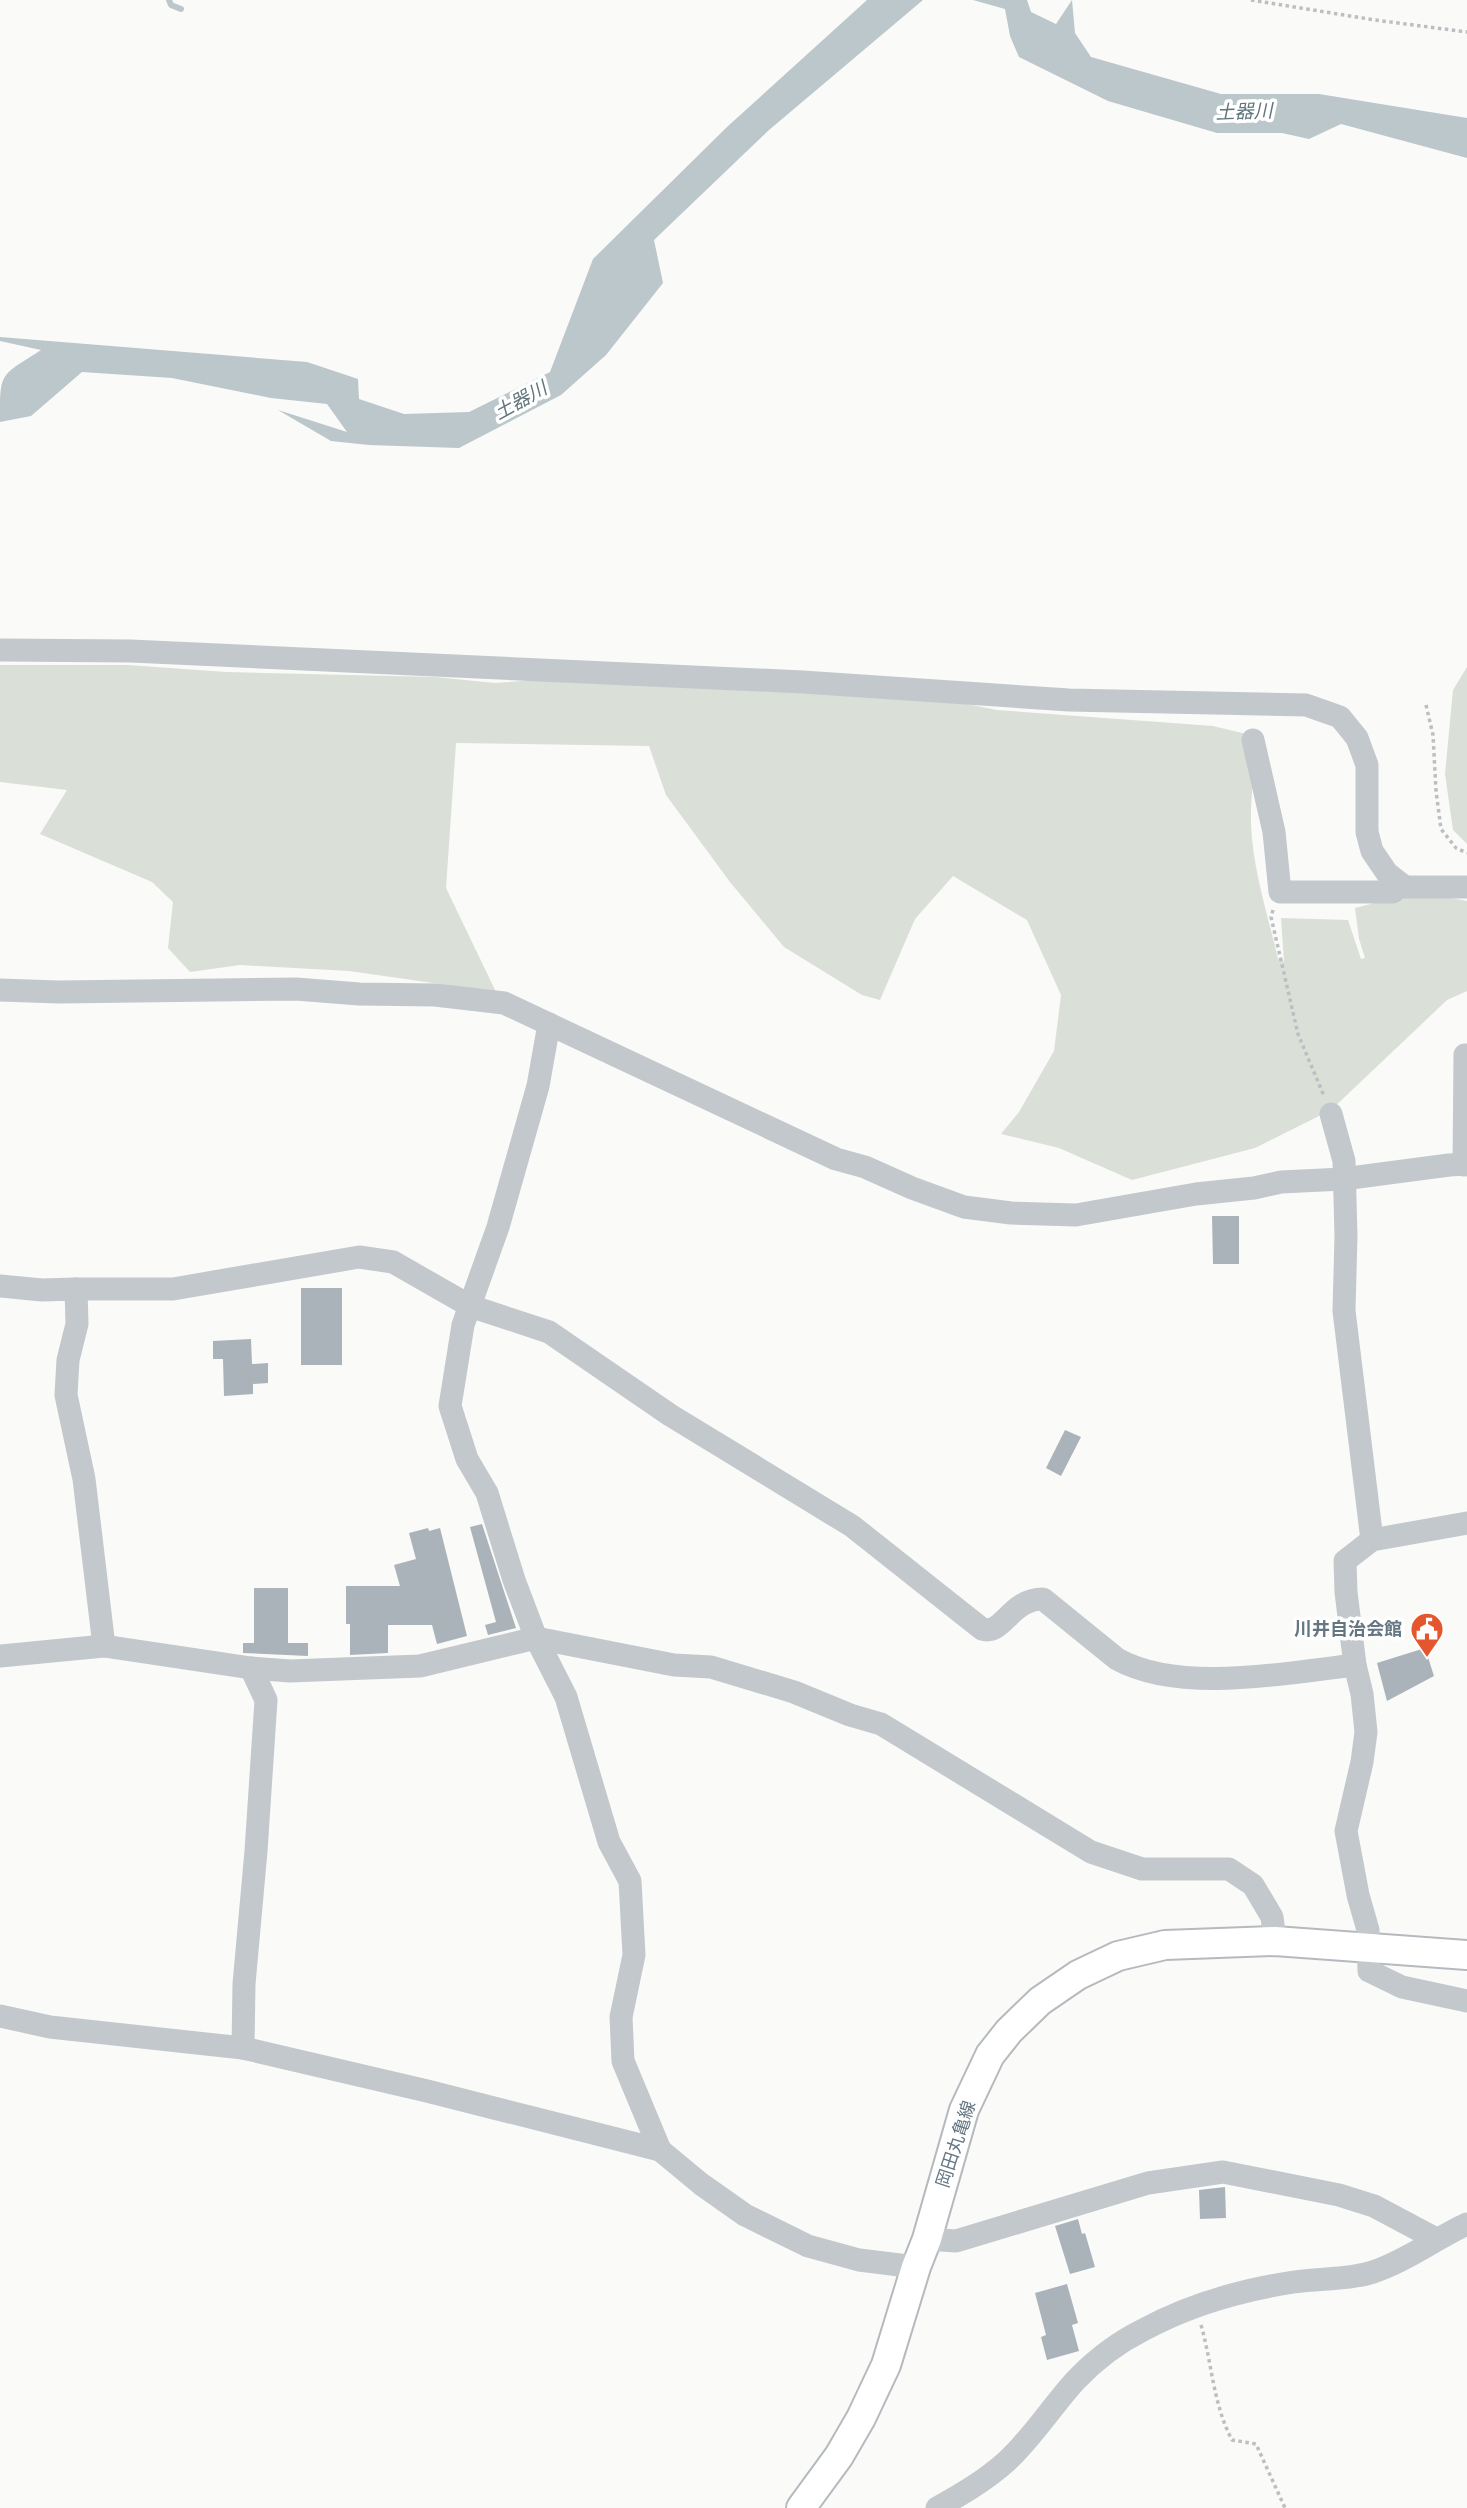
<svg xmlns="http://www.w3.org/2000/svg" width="1467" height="2508" viewBox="0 0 1467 2508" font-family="'Fira Sans','Noto Sans JP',sans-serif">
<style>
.green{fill:#dadfd7}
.water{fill:#bbc7cb}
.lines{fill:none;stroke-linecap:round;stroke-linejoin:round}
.stream{stroke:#bbc7cb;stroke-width:6}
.building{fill:#aab3b9}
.major-casing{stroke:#b5babe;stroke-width:32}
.path{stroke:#bbbfc2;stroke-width:3.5;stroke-dasharray:3.5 3.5;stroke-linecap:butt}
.minor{stroke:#c3c8cc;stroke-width:23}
.major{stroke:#fff;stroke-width:28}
.labels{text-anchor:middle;stroke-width:7;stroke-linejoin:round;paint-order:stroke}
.poi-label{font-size:18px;font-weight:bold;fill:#657683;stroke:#fff;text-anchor:end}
.street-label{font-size:18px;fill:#657683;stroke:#fff}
.water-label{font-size:19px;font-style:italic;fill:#60757c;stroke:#fff}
</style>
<rect width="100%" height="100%" fill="#fafaf8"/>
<g class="green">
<path d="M 0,665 L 128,665 L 226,672 L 435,677 L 495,683 L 564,678 L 916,694 L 997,710 L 1213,726 L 1259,737 C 1255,766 1250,795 1251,825 C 1253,871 1268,915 1278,959 L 1284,961 L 1281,918 L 1348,920 L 1361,959 L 1365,958 L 1359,939 L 1355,908 C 1399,896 1422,891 1467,901 L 1467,991 L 1447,1000 L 1331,1110 L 1255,1148 L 1132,1180 L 1059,1148 L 1001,1134 L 1019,1112 L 1054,1051 L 1061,995 L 1027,920 L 953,876 L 915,919 L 880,1000 L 862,995 L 784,947 L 730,882 L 666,795 L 649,746 L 456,743 L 446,888 L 496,992 L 349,971 L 240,965 L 190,972 L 168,948 L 173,902 L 152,882 L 40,834 L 67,790 L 0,782 Z"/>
<path d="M 1467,667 L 1467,844 L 1453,830 L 1445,774 L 1453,690 Z"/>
</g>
<g class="water">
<path d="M 867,0 L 923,0 L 769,130 L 654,240 L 663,283 L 606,355 L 561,395 L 459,448 L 369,445 L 331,441 L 278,410 L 347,432 L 327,404 L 271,398 L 172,378 L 82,372 L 31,416 L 0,422 C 0,370 0,377 41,350 L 0,341 L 0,337 L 307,362 L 358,379 L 359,399 L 404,414 L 469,412 L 550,372 L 593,259 L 727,127 Z"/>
<path d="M 973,0 L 1027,0 L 1031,12 L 1056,24 L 1072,0 L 1075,33 L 1091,57 L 1221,94 L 1319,94 L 1467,118 L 1467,158 L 1341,124 L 1309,139 L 1282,133 L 1217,133 L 1108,101 L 1019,57 L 1010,36 L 1005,9 Z"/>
</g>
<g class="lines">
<path class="stream" d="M 169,0 L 171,5 L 181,9"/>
</g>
<g class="building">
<path d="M 1212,1216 L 1239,1216 L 1239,1264 L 1213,1264 Z"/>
<rect x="301" y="1288" width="41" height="77"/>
<path d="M 251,1339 L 252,1364 L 268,1363 L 268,1383 L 253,1384 L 253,1394 L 224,1396 L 223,1359 L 213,1359 L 213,1341 Z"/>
<path d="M 1065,1430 L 1081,1437 L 1061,1476 L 1046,1468 Z"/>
<path d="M 482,1524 L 516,1628 L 488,1635 L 485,1625 L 496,1622 L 470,1527 Z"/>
<path d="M 428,1528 L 429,1531 L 440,1528 L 467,1636 L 437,1644 L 432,1625 L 388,1625 L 388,1653 L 350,1655 L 350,1624 L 346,1624 L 346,1586 L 400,1586 L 394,1565 L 416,1559 L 409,1533 Z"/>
<path d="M 254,1588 L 288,1588 L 288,1643 L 308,1643 L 308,1656 L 243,1653 L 243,1643 L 254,1643 Z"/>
<path d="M 1425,1648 L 1434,1676 L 1387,1701 L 1377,1663 Z"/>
<path d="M 1225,2187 L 1226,2218 L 1200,2219 L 1199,2190 Z"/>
<path d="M 1078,2219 L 1082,2234 L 1085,2233 L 1095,2267 L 1070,2274 L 1055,2226 Z"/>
<path d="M 1067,2284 L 1078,2323 L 1072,2325 L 1079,2351 L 1047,2360 L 1041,2337 L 1046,2335 L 1035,2293 Z"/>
</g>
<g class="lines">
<defs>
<path id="major" d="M 801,2508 L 839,2456 L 861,2418 L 886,2365 L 916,2267 L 927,2239 L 964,2110 L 990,2055 L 1009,2031 L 1040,2001 L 1078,1975 L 1118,1956 L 1165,1945 L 1275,1941 L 1467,1955"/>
</defs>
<use href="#major" class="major-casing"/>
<g class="path">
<path d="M 1251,0 L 1375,20 L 1467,32"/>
<path d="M 1426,705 L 1433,735 L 1436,791 L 1441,829 L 1456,848 L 1467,853"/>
<path d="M 1273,910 L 1271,917 L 1298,1034 L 1324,1096"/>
<path d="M 1201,2325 C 1212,2363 1213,2404 1232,2440 L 1256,2444 L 1285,2508"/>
</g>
<g class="minor">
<path d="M 0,650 L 131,651 L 803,682 L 1069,700 L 1306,705 L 1340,717 L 1357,738 L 1367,765 L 1367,832 L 1372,851 L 1387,873 L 1405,887 L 1467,887"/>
<path d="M 1253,740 L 1274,832 L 1280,892 L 1393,892 L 1402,885"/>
<path d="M 0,990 L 59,992 L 296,989 L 359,994 L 435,995 L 504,1003 L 836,1159 L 865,1167 L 912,1188 L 964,1207 L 1011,1213 L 1076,1215 L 1196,1194 L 1254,1188 L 1281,1182 L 1343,1179 L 1449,1165 L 1467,1164"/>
<path d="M 549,1024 L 538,1086 L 498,1227 L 463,1325 L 450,1406 L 467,1459 L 487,1493 L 514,1580 L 536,1638 L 566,1697 L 609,1842 L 630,1881 L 634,1955 L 621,2017 L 623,2061 L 660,2150"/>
<path d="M 1331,1114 L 1344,1161 L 1346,1236 L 1344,1311 L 1372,1540"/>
<path d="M 1464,1165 L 1465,1055 L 1467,1055"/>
<path d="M 0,1286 L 42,1290 L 76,1289 L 77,1324 L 68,1360 L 66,1395 L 84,1479 L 104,1646"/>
<path d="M 76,1289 L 173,1289 L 359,1257 L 393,1262 L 470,1306 L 549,1332 L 670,1415 L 852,1526 L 982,1629 C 1003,1636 1010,1599 1043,1599 L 1117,1659 C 1180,1694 1286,1673 1355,1665"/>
<path d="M 1467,1523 L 1372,1540 L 1345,1561 L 1346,1592 L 1355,1665 L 1362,1694 L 1366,1732 L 1362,1762 L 1346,1831 L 1358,1895 L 1368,1930 L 1369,1971 L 1402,1987 L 1467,2001"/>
<path d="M 0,1656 L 104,1646 L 251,1668 L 290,1671 L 420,1666 L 536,1638 L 674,1665 L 711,1667 L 794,1692 L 850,1715 L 881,1724 L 1091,1852 L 1142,1869 L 1229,1869 L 1253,1885 L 1272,1917 L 1275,1941"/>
<path d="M 0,2016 L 50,2027 L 243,2048 L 427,2091 L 660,2150 L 701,2184 L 745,2215 L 808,2246 L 859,2260 L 916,2267"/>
<path d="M 243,2048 L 244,1984 L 256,1851 L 266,1700 L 251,1668"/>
<path d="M 927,2239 L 956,2241 L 1148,2183 L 1223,2172 L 1339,2195 L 1374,2206 L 1436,2239"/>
<path d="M 937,2508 C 962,2494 986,2480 1007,2461 C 1033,2437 1052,2406 1076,2380 C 1095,2360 1119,2342 1143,2330 C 1191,2304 1241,2290 1294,2282 C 1319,2278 1349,2280 1373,2272 C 1406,2261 1435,2239 1467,2224"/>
</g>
<use href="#major" class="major"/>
</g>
<defs>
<symbol id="civic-pin" viewBox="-11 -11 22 30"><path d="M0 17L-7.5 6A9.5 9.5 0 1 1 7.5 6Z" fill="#e4572e" stroke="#fff"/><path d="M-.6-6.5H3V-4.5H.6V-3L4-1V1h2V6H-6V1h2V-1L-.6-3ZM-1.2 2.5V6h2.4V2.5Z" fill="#fff"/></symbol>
</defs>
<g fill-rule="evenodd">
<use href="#civic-pin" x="1408" y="1610" width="38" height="52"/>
</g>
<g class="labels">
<g class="poi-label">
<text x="1402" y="1635">川井自治会館</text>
</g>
<g class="street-label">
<text transform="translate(956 2144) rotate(-72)" y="6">岡田丸亀線</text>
</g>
<g class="water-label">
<text transform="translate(1244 111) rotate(-2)" y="7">土器川</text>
<text transform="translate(520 400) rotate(-29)" y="7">土器川</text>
</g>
</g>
</svg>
